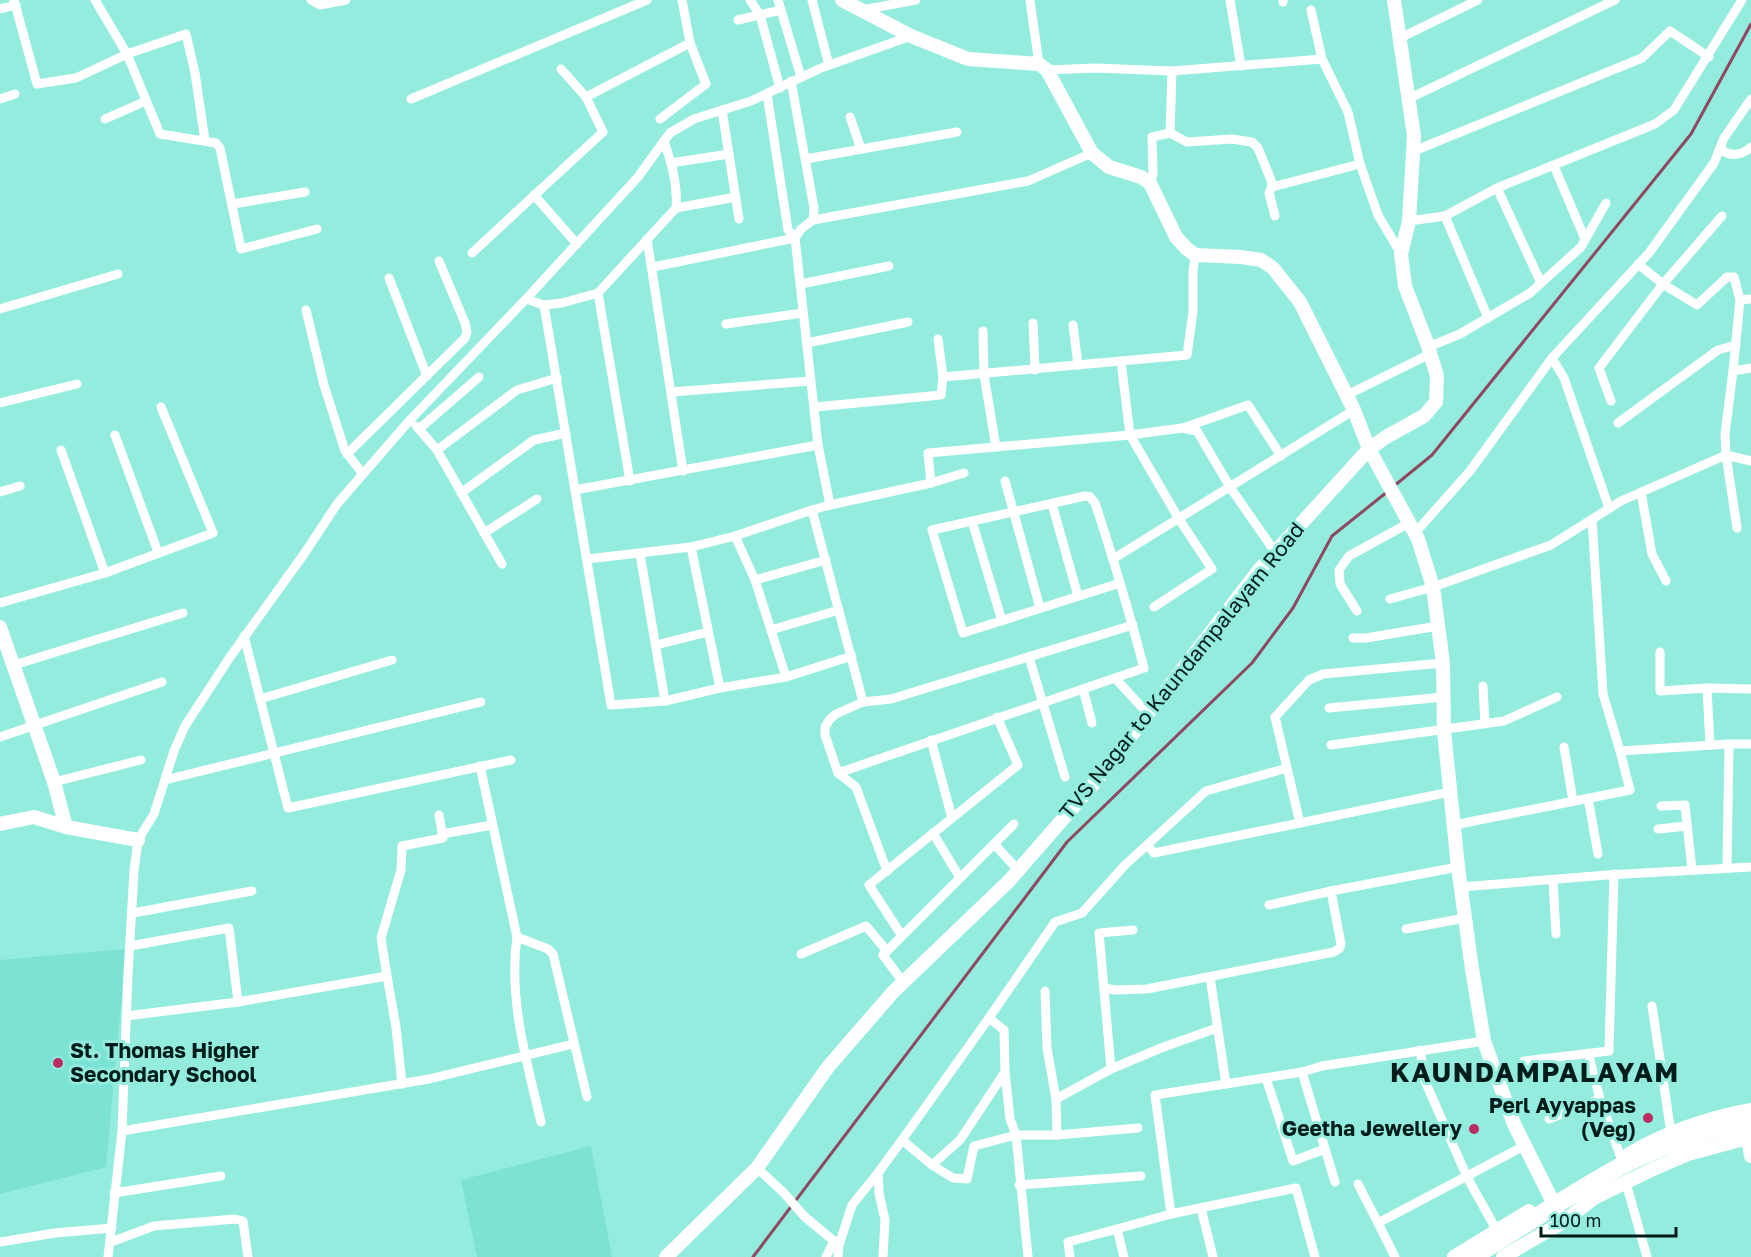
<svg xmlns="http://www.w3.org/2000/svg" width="1751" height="1257" viewBox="0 0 1751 1257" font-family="'Golos Text',sans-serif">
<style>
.built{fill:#7ce2d3}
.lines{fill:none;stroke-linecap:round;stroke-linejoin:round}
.stream{stroke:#8e485f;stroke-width:3}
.street{stroke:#fff;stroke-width:9}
.secondary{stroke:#fff;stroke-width:14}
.highway{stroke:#fff;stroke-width:18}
.poi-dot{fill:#b92c5f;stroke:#94ecdf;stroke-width:2}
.labels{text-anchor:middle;stroke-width:6;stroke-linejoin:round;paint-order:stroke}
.street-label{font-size:21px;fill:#011d1a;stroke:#94ecdf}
.poi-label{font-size:21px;font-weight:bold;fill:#011d1a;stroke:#94ecdf;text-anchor:end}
.district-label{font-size:27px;font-weight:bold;letter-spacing:1.5px;fill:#011d1a;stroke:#94ecdf}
</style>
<rect width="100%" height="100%" fill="#94ecdf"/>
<g class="built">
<path d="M 126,949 L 106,1167 L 0,1194 L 0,960 Z"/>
<path d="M 591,1146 L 612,1257 L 477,1257 L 461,1180 Z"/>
</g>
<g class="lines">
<g class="stream">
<path d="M 1394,486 L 1432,455 L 1691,134 L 1751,24"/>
<path d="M 753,1257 L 1067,842 L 1252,663 L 1293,608 L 1332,536 L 1387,492"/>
</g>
<g class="street">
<path d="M 14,0 L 37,84 L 76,78 L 127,54 L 186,34 L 195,73 L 205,141"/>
<path d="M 95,0 L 127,54 L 160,134 L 216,143 L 220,148 L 241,249 L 317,229"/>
<path d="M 311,0 L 320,5 L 346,0"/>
<path d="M 750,0 L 760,15 L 780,88"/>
<path d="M 778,0 L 801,77"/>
<path d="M 812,0 L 829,65"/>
<path d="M 1030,0 L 1039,64"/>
<path d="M 1230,0 L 1241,66"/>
<path d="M 1283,0 L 1283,2"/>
<path d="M 0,9 L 16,5"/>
<path d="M 862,10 L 916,0"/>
<path d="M 1311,10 L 1322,59"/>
<path d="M 738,20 L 781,10"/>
<path d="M 1398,39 L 1478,0"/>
<path d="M 561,69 L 586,97"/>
<path d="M 1047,70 L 1095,68 L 1172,71 L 1322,59 L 1348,112 L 1360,164 L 1378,215 L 1401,254"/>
<path d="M 767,94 L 788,230 L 795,238 L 818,445 L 830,505 L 812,510 L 863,702 L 891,699 L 1133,625"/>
<path d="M 0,99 L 15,94"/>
<path d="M 411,99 L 647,0"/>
<path d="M 1408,99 L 1615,0"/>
<path d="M 722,110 L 739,219"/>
<path d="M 850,117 L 861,149"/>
<path d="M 105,119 L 146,101"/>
<path d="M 660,119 L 706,84 L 690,43 L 682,0"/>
<path d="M 1170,133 L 1187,142 L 1232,139 L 1252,142 L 1258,148 L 1271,180 L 1272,187 L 1269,193 L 1275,216"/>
<path d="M 1720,149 C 1731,157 1741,156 1751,147"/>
<path d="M 1414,151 L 1642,58 L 1670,31 L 1709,57"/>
<path d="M 806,159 L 957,132"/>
<path d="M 671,163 L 729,154"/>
<path d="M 1554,166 L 1585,239"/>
<path d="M 1150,183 L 1153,174 L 1152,137 L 1170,133 L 1172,71"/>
<path d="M 1272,187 L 1360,164"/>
<path d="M 1497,188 L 1541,283"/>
<path d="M 534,195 L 577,244"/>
<path d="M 233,204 L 305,192"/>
<path d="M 676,208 L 736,197"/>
<path d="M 1445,216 L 1488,318"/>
<path d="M 813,220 L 1028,181 L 1092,153"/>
<path d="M 1409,221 L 1445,216 L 1497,188 L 1655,124 L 1674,110 L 1742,0"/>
<path d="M 647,239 L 683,471"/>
<path d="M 472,253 L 603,132 L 586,97 L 690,43"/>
<path d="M 1638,264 L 1663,284 L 1697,305 L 1727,277 L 1734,277 L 1740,300"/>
<path d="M 653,267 L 795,238 L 801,229 L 813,220 L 814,208 L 791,81"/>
<path d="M 389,278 L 427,376"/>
<path d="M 801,284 L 889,266"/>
<path d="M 598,293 L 630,481"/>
<path d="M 526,299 L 544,305 L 562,303 L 598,293 L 676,208 C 678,184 671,162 664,141 L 670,133 L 694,119 L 751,101 L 821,68 L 911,36"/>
<path d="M 544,305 L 611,705 L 665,701 L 720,688 L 786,677 L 852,656"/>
<path d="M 0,309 L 118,274"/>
<path d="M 306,310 L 324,385 L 345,451 L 363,474"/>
<path d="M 1033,323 L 1035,370"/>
<path d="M 726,324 L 803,313"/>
<path d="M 1073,325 L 1078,365"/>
<path d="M 983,331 L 984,375 L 996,447"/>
<path d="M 807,343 L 908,322"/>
<path d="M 1428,347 L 1460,334 L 1530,293 L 1581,247 L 1606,203"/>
<path d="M 1552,358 L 1564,378 L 1609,508"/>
<path d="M 1121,361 L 1130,435 L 1182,428 L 1197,431 L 1230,487 L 1275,552"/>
<path d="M 1733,371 L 1740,300 L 1751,299"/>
<path d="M 943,377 L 1187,355 L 1193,311 L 1193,272 L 1195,255"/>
<path d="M 672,392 L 810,381"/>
<path d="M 1347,395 L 1430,354"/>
<path d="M 1611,401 L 1599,368 L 1663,284 L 1722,216"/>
<path d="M 0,403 L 77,384"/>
<path d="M 815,407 L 941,395 L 943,377 L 938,339"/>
<path d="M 1618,423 L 1718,350 L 1736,345"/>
<path d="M 416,426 L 419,429 L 479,377"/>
<path d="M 1183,428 L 1248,405 L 1281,456"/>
<path d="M 419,429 L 437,450 L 502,564"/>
<path d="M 115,435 L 158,552"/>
<path d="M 61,450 L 105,573"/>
<path d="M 437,450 L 517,390 L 557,378"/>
<path d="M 347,454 L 465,338 L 467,332 L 465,323 L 439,261"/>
<path d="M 1005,481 L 1040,608"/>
<path d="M 931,483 L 928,453 L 1130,435 L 1179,519 L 1212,569 L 1154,607"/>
<path d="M 575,490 L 818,445"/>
<path d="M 0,492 L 20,486"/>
<path d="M 1641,492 L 1652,554 L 1666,581"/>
<path d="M 461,493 L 534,440 L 566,433"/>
<path d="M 1052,504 L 1078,596"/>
<path d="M 830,505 L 931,483 L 964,473"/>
<path d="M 1592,519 L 1603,694 L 1620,751 L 1729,744"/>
<path d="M 972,521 L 1002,621"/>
<path d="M 1737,528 L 1726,455 L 1751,461"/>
<path d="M 484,533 L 537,499"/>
<path d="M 1415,533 L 1470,471 L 1552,358 L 1649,253 L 1714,163 L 1724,138 L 1751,99"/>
<path d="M 735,536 L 755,580 L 786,677"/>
<path d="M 691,547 L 720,688"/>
<path d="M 640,554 L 665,701"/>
<path d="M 587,559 L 691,547 L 735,536 L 812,510"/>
<path d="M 1113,559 L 1354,410"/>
<path d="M 755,580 L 826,560"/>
<path d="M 1390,599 L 1433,587 L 1551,545 L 1621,501 L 1726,455 L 1725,434 L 1733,371 L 1751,368"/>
<path d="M 0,603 L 105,573 L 213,533 L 161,407"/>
<path d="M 1357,611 L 1340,584 L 1339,570 L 1349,556 L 1409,523"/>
<path d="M 771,630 L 839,610"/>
<path d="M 244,636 L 288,808 L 511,760"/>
<path d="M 1353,638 L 1366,638 L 1438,626"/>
<path d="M 656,645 L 708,632"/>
<path d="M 1660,652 L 1660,691 L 1707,688 L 1710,745"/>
<path d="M 1029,657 L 1065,777"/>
<path d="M 14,665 L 183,613"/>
<path d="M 1115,678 L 1148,714"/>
<path d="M 1483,686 L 1485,724"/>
<path d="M 1707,688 L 1751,689"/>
<path d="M 1083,689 L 1092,723"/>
<path d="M 260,699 L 392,660"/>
<path d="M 863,702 L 836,714 L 830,719 L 825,727 L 825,735 L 838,773 L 856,787 L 887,871"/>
<path d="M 1329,708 L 1444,697"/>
<path d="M 0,737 L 162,682"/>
<path d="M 931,740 L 952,818"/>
<path d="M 1331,745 L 1504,721 L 1557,697"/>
<path d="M 1564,747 L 1573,801"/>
<path d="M 480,766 L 517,937 C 508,999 527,1062 541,1122"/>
<path d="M 838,773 L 1144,668 C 1129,612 1113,557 1095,503 L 1090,497 L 1085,496 L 932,530 L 963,633 L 1120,583"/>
<path d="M 165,780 L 481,702"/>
<path d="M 54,782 L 141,760"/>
<path d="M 1588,798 L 1598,854"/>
<path d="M 1661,806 L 1685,805 L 1692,870"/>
<path d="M 1300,823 L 1275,717 L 1309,680 L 1323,674 L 1443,663"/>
<path d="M 1454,825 L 1630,790 L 1620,751"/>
<path d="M 1658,829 L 1687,826"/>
<path d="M 933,833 L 960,878"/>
<path d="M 442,834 L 492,825"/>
<path d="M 994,844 L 1018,870"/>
<path d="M 1147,845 L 1154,853 L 1450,792"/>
<path d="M 1727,867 L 1729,744 L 1751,744"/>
<path d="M 1553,880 L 1556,934"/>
<path d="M 1461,887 L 1607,875 L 1751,867"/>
<path d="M 1269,905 L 1331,891"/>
<path d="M 133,913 L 252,891"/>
<path d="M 1406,929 L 1465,918"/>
<path d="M 902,936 L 869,885 L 1018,765 L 997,717"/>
<path d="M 517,937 L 548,949 L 553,954 L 587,1097"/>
<path d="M 130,946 L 229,928 L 238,1002"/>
<path d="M 801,954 L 866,926 L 887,951"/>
<path d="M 387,976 L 396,1027 L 402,1084"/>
<path d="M 1210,977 L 1226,1084"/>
<path d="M 903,982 L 883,955 L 1014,824"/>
<path d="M 1105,988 L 1115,990 L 1147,989 L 1334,952 L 1340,948 L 1341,944 L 1331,891 L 1458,867"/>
<path d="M 1045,991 L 1047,1048 L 1056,1099"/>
<path d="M 1652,1006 L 1671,1133"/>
<path d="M 126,1016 L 238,1002 L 387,976 L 381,938 L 401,870 L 402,846 L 443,838 L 439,815"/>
<path d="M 1420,1050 L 1425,1081 L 1467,1177 L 1497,1231"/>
<path d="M 1588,1053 L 1600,1099 L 1621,1158"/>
<path d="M 1524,1061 L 1609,1051 L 1614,874"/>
<path d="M 1111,1069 L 1099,933 L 1133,930"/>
<path d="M 1005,1072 L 1010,1119 L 1016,1135 L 1028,1257"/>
<path d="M 1302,1072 L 1335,1182"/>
<path d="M 1266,1078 L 1293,1161 L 1325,1149"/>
<path d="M 1549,1119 L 1600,1099"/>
<path d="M 122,1131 L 429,1079 L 573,1044"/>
<path d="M 1057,1135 L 1138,1128"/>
<path d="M 902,1140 L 989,1018"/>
<path d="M 932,1165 L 953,1178 L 967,1179 L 974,1146 L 1016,1135 L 1057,1135 L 1056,1099 L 1111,1069 L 1161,1048 L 1217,1028"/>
<path d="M 757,1168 L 783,1192 L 805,1217 L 834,1241"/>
<path d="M 878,1173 L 879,1193 L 885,1220 L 883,1257"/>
<path d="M 1626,1183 L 1647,1257"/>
<path d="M 1358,1184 L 1378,1223 L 1524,1146"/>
<path d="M 1019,1185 L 1141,1176"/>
<path d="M 114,1193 L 221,1176"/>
<path d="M 1201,1208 L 1213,1257"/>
<path d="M 1171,1214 L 1155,1095 L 1302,1072 L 1322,1066 L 1484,1041"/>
<path d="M 1378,1223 L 1395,1257"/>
<path d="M 1117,1229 L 1171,1214 L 1296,1188 L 1315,1257"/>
<path d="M 0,1242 L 55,1233 L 112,1228"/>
<path d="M 111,1242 L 154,1226 L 235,1219 L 243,1221 L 248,1257"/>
<path d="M 108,1257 L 122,1131 L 128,974 L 134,871 L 138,840 L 154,814 L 174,751 L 185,726 L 230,657 L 304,554 L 337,504 L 410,420 L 526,299 L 638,177 L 664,141"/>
<path d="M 826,1257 L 834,1241 L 837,1243"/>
<path d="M 838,1257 L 839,1245 L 852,1205 L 878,1173 L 902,1140 L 932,1165 L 960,1140 L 1005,1072 L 1004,1030 L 989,1018 L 1055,922 L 1082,913 L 1125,865 L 1206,791 L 1287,768"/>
<path d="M 1070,1257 L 1068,1242 L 1117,1229 L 1124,1257"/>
</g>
<g class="secondary">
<path d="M 842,0 L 911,36 L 968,59 L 1039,64 L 1047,70 L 1092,153 L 1109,167 L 1141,177 L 1150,183 L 1176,237 L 1186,248 L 1195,255 L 1241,257 L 1261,260 L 1273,268 L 1300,302 L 1354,410 L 1369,449 L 1418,539 L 1433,587 L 1443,663 L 1444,731 L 1458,867 L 1472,969 L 1484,1041 L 1514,1124 L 1563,1222"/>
<path d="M 0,627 L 54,782 L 66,827"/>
<path d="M 0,824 L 34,817 L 66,827 L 138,840"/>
<path d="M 1747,1131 L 1751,1156"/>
<path d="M 1629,1154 C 1667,1132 1708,1118 1751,1110"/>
<path d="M 666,1257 L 757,1168 L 828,1067 L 893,992 L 1009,881 L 1096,781 L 1259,570 L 1369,449 L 1386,437 L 1424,416 L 1436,402 L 1437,376 L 1427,343 L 1405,286 L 1401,254 L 1409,221 L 1414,136 L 1394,0"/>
<path d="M 1454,1257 L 1529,1211"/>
<path d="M 1503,1257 L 1563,1222 L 1594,1198 L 1653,1169 L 1688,1154 L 1751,1137"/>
</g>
<path class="highway" d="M 1472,1257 C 1525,1226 1575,1190 1629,1162 C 1667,1143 1709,1130 1751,1122"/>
</g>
<g class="poi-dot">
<circle cx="58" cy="1063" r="6"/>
<circle cx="1648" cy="1118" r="6"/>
<circle cx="1474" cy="1129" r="6"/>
</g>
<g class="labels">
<g class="street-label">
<text transform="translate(1182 671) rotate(-51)" y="7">TVS Nagar to Kaundampalayam Road</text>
</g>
<g class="poi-label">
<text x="70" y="1058" text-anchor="start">St. Thomas Higher<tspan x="70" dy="24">Secondary School</tspan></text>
<text x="1636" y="1113">Perl Ayyappas<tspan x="1636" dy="24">(Veg)</tspan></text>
<text x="1462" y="1136">Geetha Jewellery</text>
</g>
<g class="district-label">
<text x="1535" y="1082">KAUNDAMPALAYAM</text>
</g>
</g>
<path d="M1541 1227v9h135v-9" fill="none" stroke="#011d1a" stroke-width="3"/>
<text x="1550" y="1227" font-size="18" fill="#011d1a" stroke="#94ecdf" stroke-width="4.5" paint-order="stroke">100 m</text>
</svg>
